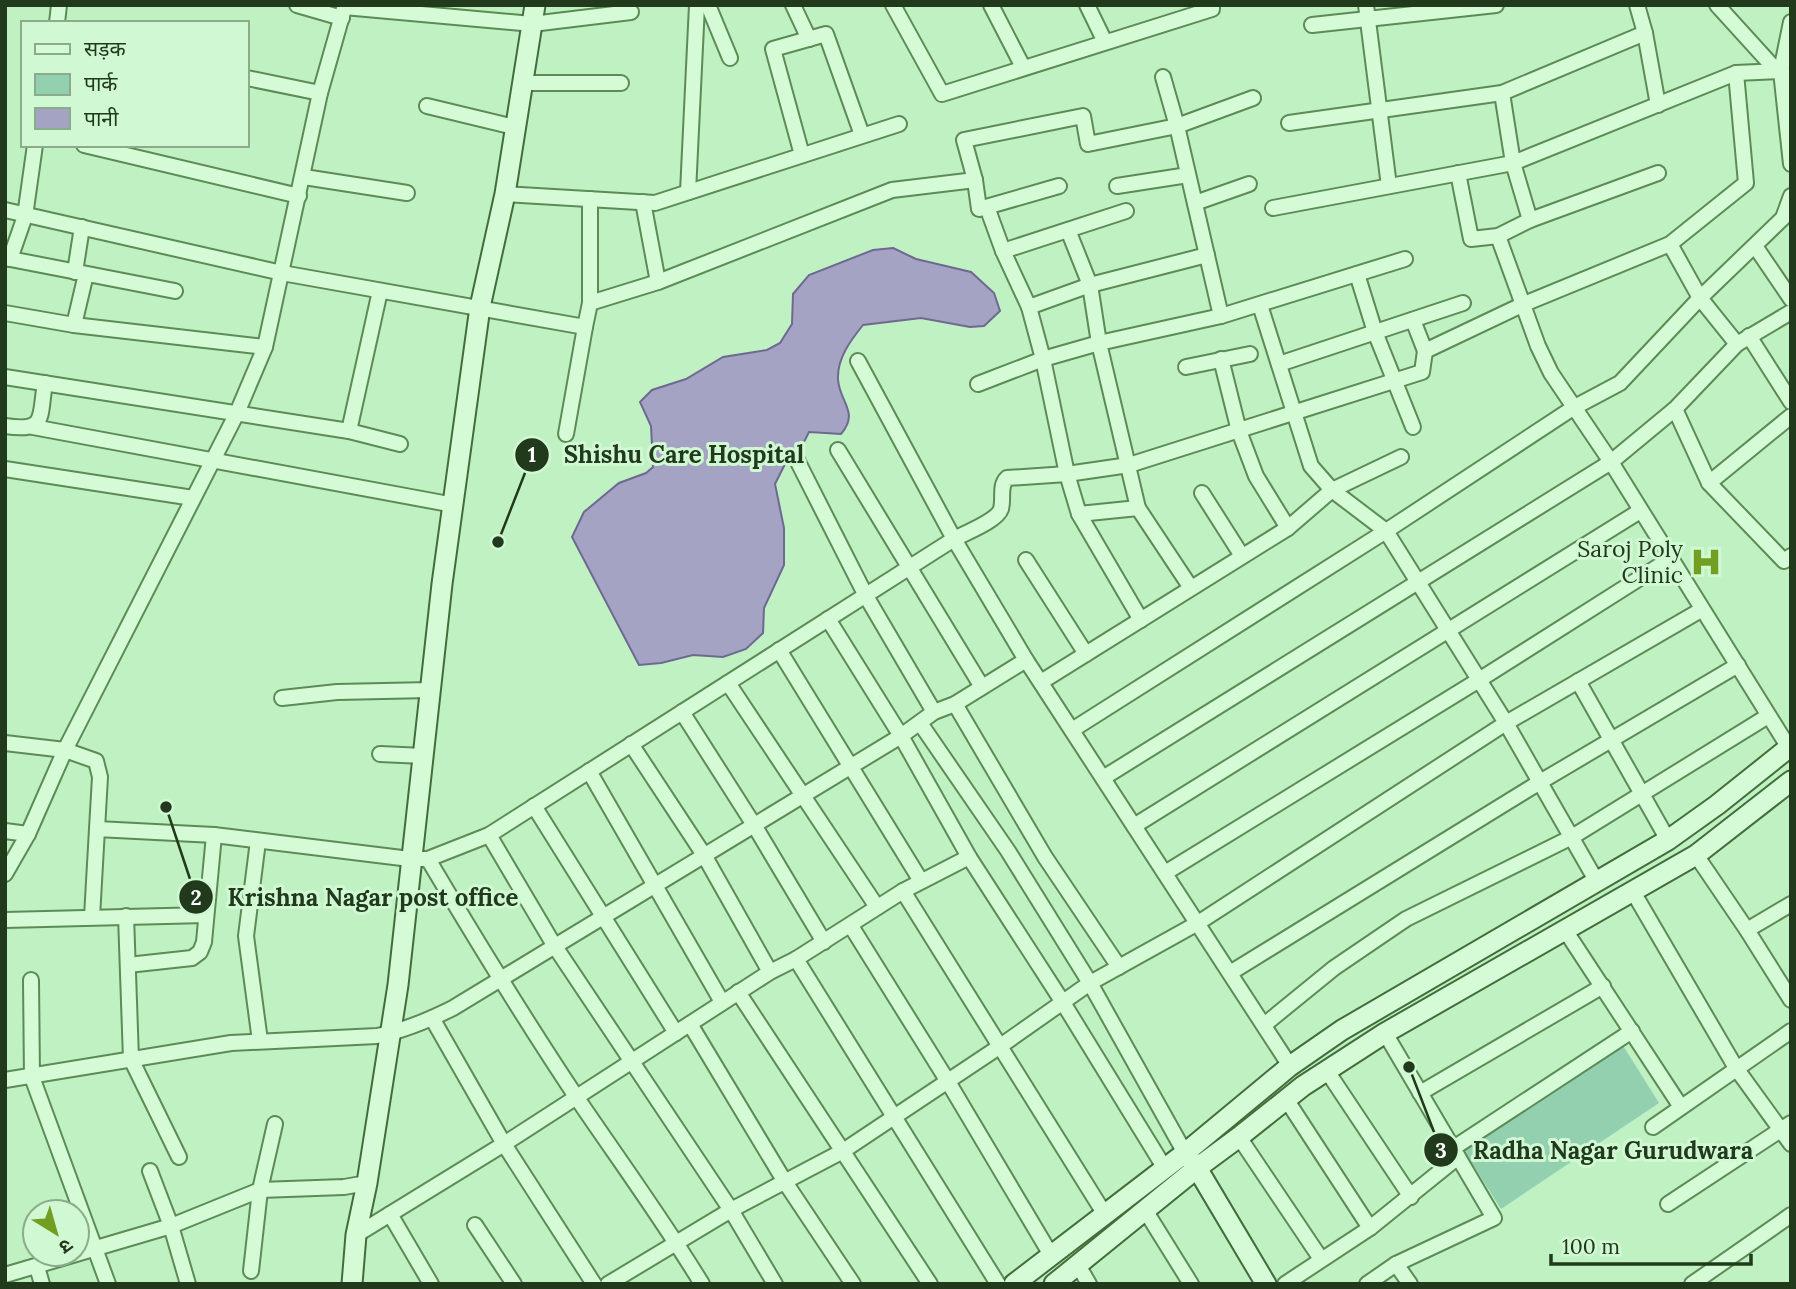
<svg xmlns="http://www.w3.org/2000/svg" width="1796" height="1289" viewBox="0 0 1796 1289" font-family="Lora,'Noto Sans Devanagari',serif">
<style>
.green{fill:#93d0b0}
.water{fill:#a5a3c3;stroke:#6e6991;stroke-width:2}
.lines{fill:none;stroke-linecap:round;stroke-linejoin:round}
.street-casing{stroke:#5c8b56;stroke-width:18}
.secondary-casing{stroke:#416d3a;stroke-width:23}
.street{stroke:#d4fbd6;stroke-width:14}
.secondary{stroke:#d4fbd6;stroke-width:19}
.labels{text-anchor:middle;stroke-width:6;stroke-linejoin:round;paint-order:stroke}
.poi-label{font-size:23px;fill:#213a1c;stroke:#d0f8d3;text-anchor:end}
.leader{fill:none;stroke:#213a1c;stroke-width:2.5}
.callout-dot{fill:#213a1c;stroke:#d0f8d3;stroke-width:2.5}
.mark-label{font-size:21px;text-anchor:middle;font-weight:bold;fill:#fff}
.callout-label{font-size:24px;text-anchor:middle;font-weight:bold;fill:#213a1c;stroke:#d0f8d3;stroke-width:6;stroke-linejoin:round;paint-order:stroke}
</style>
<rect width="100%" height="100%" fill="#c0f1c3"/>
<path class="green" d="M 1622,1044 L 1659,1103 L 1501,1209 L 1464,1151 Z"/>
<path class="water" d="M 893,248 L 916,259 L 971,272 L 994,293 L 1000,311 L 984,326 L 970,327 L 921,318 L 863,325 C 851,340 837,358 838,379 C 839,402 860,412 841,434 L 809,432 L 804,442 L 784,466 L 775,484 L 784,528 L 784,565 L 764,608 L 763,633 L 746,649 L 723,657 L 693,655 L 661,663 L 639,665 L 572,537 L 584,512 L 619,483 L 646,473 L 653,467 L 651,426 L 640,402 L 652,390 L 686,379 L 723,357 L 767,350 L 780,343 L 792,324 L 793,294 L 809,275 L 873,250 Z"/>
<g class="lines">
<defs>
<g id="street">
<path d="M 297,5 L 342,18"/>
<path d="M 708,5 L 730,58"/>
<path d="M 793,5 L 809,39"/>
<path d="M 893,5 L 942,94 L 1212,9 L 1212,5"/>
<path d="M 991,5 L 1023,67"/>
<path d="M 1087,5 L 1105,42"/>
<path d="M 1366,5 L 1389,186"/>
<path d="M 1717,5 L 1777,71"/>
<path d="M 344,7 L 532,24 L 631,12"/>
<path d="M 1791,22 L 1781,71 L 1791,164"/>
<path d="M 57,23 L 59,5"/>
<path d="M 1312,25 L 1496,5"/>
<path d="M 1645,33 L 1658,105"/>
<path d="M 1163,77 L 1177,126 L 1221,316"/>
<path d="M 247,78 L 320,93"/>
<path d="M 521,83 L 621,83"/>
<path d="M 427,106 L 514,127"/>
<path d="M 1289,123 L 1502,93 L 1645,33 L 1637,5"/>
<path d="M 84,145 L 299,196"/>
<path d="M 802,155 L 773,49 L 826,34 L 862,135"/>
<path d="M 1458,173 L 1471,239 L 1498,236 L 1530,220 L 1513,163 L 1502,93"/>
<path d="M 304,177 L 407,193"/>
<path d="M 1059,186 L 979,209 L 975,180 L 964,140 L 1083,116 L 1088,144 L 1177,126 L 1253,98"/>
<path d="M 1117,186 L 1188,175"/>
<path d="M 688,192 L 697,5"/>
<path d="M 505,194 L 655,203 L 899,124"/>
<path d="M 643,202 L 658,282"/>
<path d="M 1195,203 L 1249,184"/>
<path d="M 987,207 L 1003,251"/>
<path d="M 1273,208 L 1513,163 L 1736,73 L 1781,71 L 1791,79"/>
<path d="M 5,210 L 282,273 L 585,327 L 590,303 L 590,199"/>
<path d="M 1126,211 L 1003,251 L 1029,307 L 1090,285 L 1207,255"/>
<path d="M 1530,220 L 1658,173"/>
<path d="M 1068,230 L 1090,285 L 1099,343 L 1138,508 L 1191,588"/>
<path d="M 1498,236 L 1538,346 L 1551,373 L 1611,462 L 1789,748"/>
<path d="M 1670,244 L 1700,298 L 1737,344"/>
<path d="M 1755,246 L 1791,299"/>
<path d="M 5,258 L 175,291"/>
<path d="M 10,259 L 25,216 L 35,145"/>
<path d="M 75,272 L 82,227"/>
<path d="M 1357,274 L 1375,332 L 1413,427"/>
<path d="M 590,303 L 658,282 L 892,190 L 975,180"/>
<path d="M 1260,305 L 1311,466 L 1332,490 L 1386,531 L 1506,723 L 1597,882"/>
<path d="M 1029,307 L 1043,359 L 1067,474 L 1079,514 L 1141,620"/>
<path d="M 5,313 L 74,325 L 265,347"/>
<path d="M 1413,320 L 1425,351 L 1524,304 L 1670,244 L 1746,183 L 1736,73"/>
<path d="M 74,325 L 86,274"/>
<path d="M 1749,336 L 1791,402"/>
<path d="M 1221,359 L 1239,431 L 1256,476 L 1288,528"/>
<path d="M 858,361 L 954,539 L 1026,660 L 1290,1066"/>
<path d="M 1279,364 L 1463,303"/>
<path d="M 1186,367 L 1250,354"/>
<path d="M 5,377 L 349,431 L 400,444"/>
<path d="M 978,384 L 1043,359 L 1099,343 L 1221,316 L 1405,259"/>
<path d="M 1675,409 L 1709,483 L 1791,416"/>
<path d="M 5,426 C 47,432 39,418 45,383"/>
<path d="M 33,427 L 454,505"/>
<path d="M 349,431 L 380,291"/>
<path d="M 566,434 L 585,327"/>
<path d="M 838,450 L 982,687"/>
<path d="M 797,460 L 866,596 L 934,712"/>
<path d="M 5,469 L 193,498"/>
<path d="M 1709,483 L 1784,561 L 1791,556"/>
<path d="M 1202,493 L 1242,556"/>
<path d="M 1079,514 L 1138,508"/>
<path d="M 1026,560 L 1086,654"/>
<path d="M 828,619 L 901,736 L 969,857 L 1062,1001 L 1164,1167"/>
<path d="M 779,650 L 921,881"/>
<path d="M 1578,681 L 1668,840"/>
<path d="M 1041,682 L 1288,528 L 1332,490 L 1401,457"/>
<path d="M 728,683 L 877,907"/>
<path d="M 282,698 L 337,692 L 430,690"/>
<path d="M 955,704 L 1045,857 L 1119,967"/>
<path d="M 682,712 L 754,825 L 824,942"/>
<path d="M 920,723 L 1008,851 L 1090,983 L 1185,1153"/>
<path d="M 1072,730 L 1386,531 L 1573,408 L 1620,383 L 1700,298 L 1783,218 L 1791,196"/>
<path d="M 5,743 L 65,750 L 96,761 L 100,777 L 97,829"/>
<path d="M 631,744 L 704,855 L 770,972"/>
<path d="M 380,754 L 424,756"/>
<path d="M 589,771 L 722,1002"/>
<path d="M 1103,778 L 1611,462 L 1675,409 L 1737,344 L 1791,312"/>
<path d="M 534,806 L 676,1033"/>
<path d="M 1134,826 L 1640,511"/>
<path d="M 5,831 L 28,834"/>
<path d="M 489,835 L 554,945 L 731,1210 L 775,1284"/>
<path d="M 258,841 L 246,936 L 260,1041"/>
<path d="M 1696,855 L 1747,930 L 1791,1000"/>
<path d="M 428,859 C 476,940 525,1020 577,1098 C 619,1160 663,1220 702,1284"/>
<path d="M 1165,873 L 1479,680 L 1670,559"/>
<path d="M 5,874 L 28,834 L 65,750 L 237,413 L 265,347 L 320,93 L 345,5"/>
<path d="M 1632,890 L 1736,1068 L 1791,1144"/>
<path d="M 903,891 L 1104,1213"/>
<path d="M 126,916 L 131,1059 L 179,1157"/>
<path d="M 92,917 L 97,829 L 214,835 L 410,859 L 428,859 L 489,835 L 954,539 C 965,533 997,521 1001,509 C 1004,498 999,486 1007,478 L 1067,474 L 1129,465 L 1422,372 L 1425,351"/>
<path d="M 5,920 L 206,915"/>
<path d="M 851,926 L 947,1080 L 1051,1255"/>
<path d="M 1565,930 L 1681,1107"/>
<path d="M 1747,930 L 1791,904"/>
<path d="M 796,959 L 998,1284"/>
<path d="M 128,965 L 192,958 L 200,952 L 204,942 L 214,835"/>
<path d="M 1230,973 L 1540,782 L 1738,665"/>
<path d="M 31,980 L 32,1077 L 108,1284"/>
<path d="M 738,992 L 930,1284"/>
<path d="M 432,1018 L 504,1144 L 594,1284"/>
<path d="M 690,1024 L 785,1182 L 853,1284"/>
<path d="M 1264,1025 L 1334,968 L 1406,919 L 1572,837 L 1768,716"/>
<path d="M 1327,1071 L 1411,1197"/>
<path d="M 5,1080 L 231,1043 L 377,1036 C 403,1031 429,1020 453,1008 L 901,736 L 934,712 L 955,704 L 1026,660"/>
<path d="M 1420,1093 L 1603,986"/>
<path d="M 1286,1099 L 1370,1228"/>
<path d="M 1653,1127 L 1791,1031"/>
<path d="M 1239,1137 L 1321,1259"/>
<path d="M 1452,1149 L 1632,1031"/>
<path d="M 150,1171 L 171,1226 L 188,1284"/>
<path d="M 1668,1204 L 1791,1123"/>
<path d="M 1145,1210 L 1191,1284"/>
<path d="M 390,1214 L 431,1284"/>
<path d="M 475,1225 L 514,1284"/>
<path d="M 356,1235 L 504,1144 L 770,972 L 796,959 L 903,891 L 969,857"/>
<path d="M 1396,1264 L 1410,1284"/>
<path d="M 1078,1265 L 1089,1284"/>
<path d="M 37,1267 L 42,1284"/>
<path d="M 251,1271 L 260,1190 L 275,1124"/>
<path d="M 5,1275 L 171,1226 L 260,1190 L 344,1187 L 367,1183"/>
<path d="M 608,1284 L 731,1210 L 843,1151 L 999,1047 L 1090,983 L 1198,923 L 1506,723 L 1701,610"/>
<path d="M 1285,1284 L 1370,1228 L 1458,1157"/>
<path d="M 1367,1284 L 1396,1264 L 1494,1218 L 1385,1033"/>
<path d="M 1692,1284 L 1791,1215"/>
</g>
<g id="secondary">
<path d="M 1190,1159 L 1197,1168 L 1266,1284"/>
<path d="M 352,1284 L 356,1235 L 367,1183 L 398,985 L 442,584 L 480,307 L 505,194 L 535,5"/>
<path d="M 1014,1284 L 1185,1153 L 1290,1066 L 1342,1030 L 1668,840 L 1717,805 L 1791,746"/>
<path d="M 1054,1284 L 1197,1168 L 1239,1137 L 1303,1086 L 1385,1033 L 1696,855 L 1791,781"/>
</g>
</defs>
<use href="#street" class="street-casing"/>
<use href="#secondary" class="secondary-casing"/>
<use href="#street" class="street"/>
<use href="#secondary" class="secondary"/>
</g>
<defs>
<symbol id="hospital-bare" viewBox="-9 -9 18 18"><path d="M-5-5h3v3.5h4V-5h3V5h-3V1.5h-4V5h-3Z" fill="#729f22" stroke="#d0f8d3" stroke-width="2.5" paint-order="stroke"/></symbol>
</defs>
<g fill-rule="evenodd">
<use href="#hospital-bare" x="1684" y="540" width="44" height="44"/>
</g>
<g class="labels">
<g class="poi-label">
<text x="1683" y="557">Saroj Poly<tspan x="1683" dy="26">Clinic</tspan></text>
</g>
</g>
<path class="leader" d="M498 542L532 455M166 807L196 897M1409 1067L1441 1150"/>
<g class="callout-dot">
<circle cx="498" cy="542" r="7"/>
<circle cx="166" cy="807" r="7"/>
<circle cx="1409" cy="1067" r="7"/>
<circle cx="532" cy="455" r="18"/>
<circle cx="196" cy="897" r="18"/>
<circle cx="1441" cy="1150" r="18"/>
</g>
<g class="mark-label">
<text x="532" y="462">1</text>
<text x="196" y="905">2</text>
<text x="1441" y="1158">3</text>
</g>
<g class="callout-label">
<text x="684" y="463">Shishu Care Hospital</text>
<text x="373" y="906">Krishna Nagar post office</text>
<text x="1613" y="1159">Radha Nagar Gurudwara</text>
</g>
<rect width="1796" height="1289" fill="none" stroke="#213a1c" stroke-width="14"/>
<rect x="21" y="21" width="228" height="126" fill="#d0f8d3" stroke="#8aac8a" stroke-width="2"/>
<rect x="35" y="44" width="35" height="10" fill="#d4fbd6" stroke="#8aac8a" stroke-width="2"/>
<text x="84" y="56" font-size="21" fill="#213a1c">सड़क</text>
<rect x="35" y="74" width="35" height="21" fill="#93d0b0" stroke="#8aac8a" stroke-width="2"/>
<text x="84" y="91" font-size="21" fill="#213a1c">पार्क</text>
<rect x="35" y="108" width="35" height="21" fill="#a5a3c3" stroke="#8aac8a" stroke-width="2"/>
<text x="84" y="126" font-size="21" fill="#213a1c">पानी</text>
<g transform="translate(56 1233) rotate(143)"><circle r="33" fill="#d0f8d3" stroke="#8aac8a" stroke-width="2"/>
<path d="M0-5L12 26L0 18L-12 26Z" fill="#729f22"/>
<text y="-10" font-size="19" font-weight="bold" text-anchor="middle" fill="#213a1c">उ</text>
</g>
<path d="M1551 1254v10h200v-10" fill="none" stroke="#213a1c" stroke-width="3.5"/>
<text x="1562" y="1254" font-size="21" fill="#213a1c" stroke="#d0f8d3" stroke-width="5" paint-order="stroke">100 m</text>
</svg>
